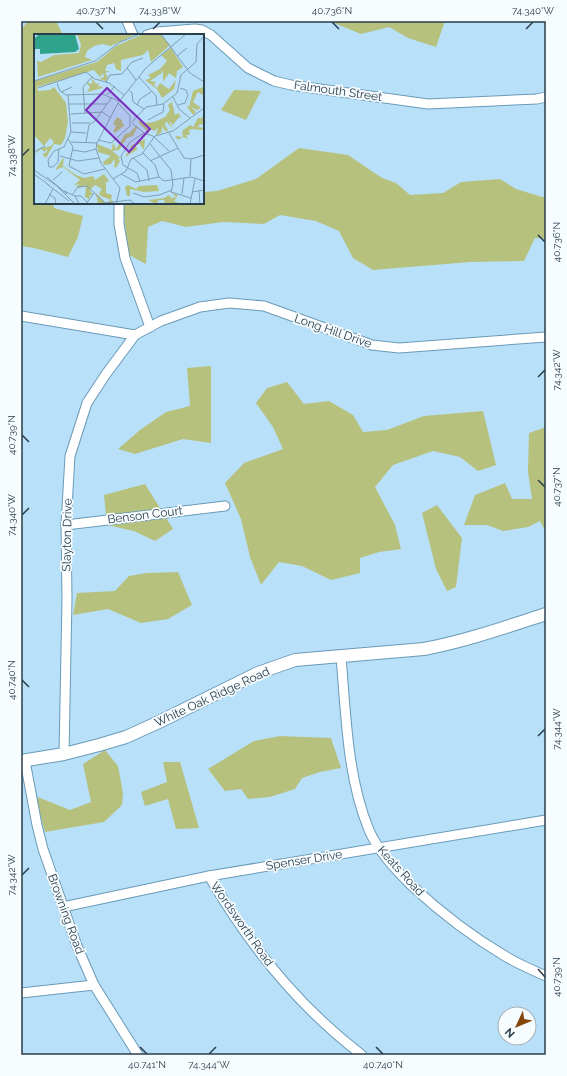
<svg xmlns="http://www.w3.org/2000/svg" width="567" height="1076" viewBox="0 0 567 1076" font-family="Raleway,sans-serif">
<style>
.green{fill:#b6c17d}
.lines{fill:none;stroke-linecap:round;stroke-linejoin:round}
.minor-casing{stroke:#6a9ab7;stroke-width:11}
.tertiary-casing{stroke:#6a9ab7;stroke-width:14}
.minor{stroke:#fff;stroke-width:9}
.tertiary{stroke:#fff;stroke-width:12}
.ticks{fill:none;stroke:#2a3e4b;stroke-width:1.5}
.labels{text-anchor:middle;stroke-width:3.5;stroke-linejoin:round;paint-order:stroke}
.street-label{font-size:12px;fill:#2a3e4b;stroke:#f7fcff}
.inset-road{fill:none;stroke:#809fb3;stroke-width:1}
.view{fill:#7b2cbf;fill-opacity:0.15;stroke:#7b2cbf;stroke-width:2}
.inset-edge{fill:none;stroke:#2a3e4b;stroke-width:2}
.neatline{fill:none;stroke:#2a3e4b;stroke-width:1.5}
.ticks-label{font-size:10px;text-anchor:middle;fill:#2a3e4b}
</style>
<rect width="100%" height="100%" fill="#b9e0f9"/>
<g class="green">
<path d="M 28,21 L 58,21 L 57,23 L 63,35 L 35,35 L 35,203 L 53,203 L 54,208 L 83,216 L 78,237 L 68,257 L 34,248 L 21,246 L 21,30 Z"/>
<path d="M 329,21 L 445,21 L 436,47 L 408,38 L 389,27 L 361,34 Z"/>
<path d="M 234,90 L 261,91 L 246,120 L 221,110 Z"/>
<path d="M 299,148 L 348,155 L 382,178 L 396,183 L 410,195 L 443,193 L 461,182 L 500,179 L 516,189 L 542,197 L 546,196 L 546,239 L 535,238 L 524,261 L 470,262 L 373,270 L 353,258 L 339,231 L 316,221 L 280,215 L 264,224 L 223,222 L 186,227 L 162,221 L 148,227 L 146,264 L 129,255 L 122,203 L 203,203 L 203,192 L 217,191 L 256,179 Z"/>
<path d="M 211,366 L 211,443 L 183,439 L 135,454 L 118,449 L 140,430 L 166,412 L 190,406 L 187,368 Z"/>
<path d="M 287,382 L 304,404 L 329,401 L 353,415 L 363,432 L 387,430 L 424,416 L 483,411 L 496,465 L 478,471 L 460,457 L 433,451 L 393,465 L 375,487 L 395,525 L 401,549 L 379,552 L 360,558 L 360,573 L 331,580 L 302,566 L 279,562 L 261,585 L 250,557 L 241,519 L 225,483 L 244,463 L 283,449 L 273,427 L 256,403 L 267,388 Z"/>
<path d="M 546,427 L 546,533 L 540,521 L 528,527 L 503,531 L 487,525 L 464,525 L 475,495 L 505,483 L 512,499 L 532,499 L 528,472 L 529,433 Z"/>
<path d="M 145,484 L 173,529 L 155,541 L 134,531 L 107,525 L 104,495 Z"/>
<path d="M 437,505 L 462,538 L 456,587 L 447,591 L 436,569 L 422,513 Z"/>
<path d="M 178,572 L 192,605 L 168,619 L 141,623 L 108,609 L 73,615 L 77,593 L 115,591 L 129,576 L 147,573 Z"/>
<path d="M 280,736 L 331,738 L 341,768 L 320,772 L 302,778 L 295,789 L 270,797 L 248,799 L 241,789 L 225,791 L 208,769 L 254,741 Z"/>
<path d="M 105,750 L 118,766 L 123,793 L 122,805 L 104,822 L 45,832 L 35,796 L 70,810 L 91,802 L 83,764 Z"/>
<path d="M 163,762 L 180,762 L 199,828 L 176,829 L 168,799 L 145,806 L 141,792 L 167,782 Z"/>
</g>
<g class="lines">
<defs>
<g id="minor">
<path d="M 127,21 L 133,35"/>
<path d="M 147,35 L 157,32 L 195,29 L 202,30 L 211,35 L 248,68 L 274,81 L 291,85 L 428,104 L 537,99 L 546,97"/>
<path d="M 119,203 L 119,224 L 125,258 L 150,327"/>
<path d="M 21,316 L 135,335"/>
<path d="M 66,525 L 225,506"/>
<path d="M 341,657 C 346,714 347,777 369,830 C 378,851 395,869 411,885 C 440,912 471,936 505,956 C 518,964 532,970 546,976"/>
<path d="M 64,754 L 67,599 L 66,525 L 70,456 L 87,403 L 106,374 L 135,335 L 161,321 L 200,307 L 229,303 L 264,306 L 372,345 L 399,348 L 546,337"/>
<path d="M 25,761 L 37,825 L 43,849 L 77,946 L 94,985 L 138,1055"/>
<path d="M 209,876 C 249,945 299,1007 362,1055"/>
<path d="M 63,907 L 209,876 L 546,820"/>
<path d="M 21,993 L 94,985"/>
</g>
<path id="tertiary" d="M 21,761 L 64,754 L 99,745 L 126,737 L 159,722 L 258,673 L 295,660 L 424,649 C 466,641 506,627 546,614"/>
</defs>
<use href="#minor" class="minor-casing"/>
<use href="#tertiary" class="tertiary-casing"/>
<use href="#minor" class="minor"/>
<use href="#tertiary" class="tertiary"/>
</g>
<path class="ticks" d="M 96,22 L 103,29M 332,22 L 339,29M 153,29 L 160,22M 526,29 L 533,22M 22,156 L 29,149M 538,235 L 545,242M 538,377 L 545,370M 22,435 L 29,442M 538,480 L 545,487M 22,515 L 29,508M 22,680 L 29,687M 538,736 L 545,729M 22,875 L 29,868M 538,969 L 545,977M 140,1047 L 147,1054M 376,1047 L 383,1054M 209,1054 L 216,1047"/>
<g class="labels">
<g class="street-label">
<text transform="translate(338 91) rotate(8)" y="4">Falmouth Street</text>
<text transform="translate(333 331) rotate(19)" y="4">Long Hill Drive</text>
<text transform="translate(145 515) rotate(-7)" y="4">Benson Court</text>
<text transform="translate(67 535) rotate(-89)" y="4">Slayton Drive</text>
<text transform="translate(212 697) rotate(-25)" y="4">White Oak Ridge Road</text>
<text transform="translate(304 860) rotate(-9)" y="4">Spenser Drive</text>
<text transform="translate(401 871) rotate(48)" y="4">Keats Road</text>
<text transform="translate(66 914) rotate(70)" y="4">Browning Road</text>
<text transform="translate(242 924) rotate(55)" y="4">Wordsworth Road</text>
</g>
</g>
<g transform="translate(34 34)">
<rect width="170" height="170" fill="#b9e0f9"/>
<path d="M 43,0 L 103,0 L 77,12 L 68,10 L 60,12 L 53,17 L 51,23 L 58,26 L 4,43 L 3,27 L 7,28 L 20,21 L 45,19 L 47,11 ZM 109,0 L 126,0 L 136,11 L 117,28 L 114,16 L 109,21 L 87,26 L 87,37 L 82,35 L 80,29 L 73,31 L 71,37 L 76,37 L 71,39 L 74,43 L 72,47 L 65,45 L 70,43 L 69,39 L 66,43 L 60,36 L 3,53 L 4,57 L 16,56 L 20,53 L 32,69 L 34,88 L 31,104 L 27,111 L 20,110 L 12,124 L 8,120 L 13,118 L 13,114 L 11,118 L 7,115 L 0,121 L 6,114 L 17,112 L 20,108 L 16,104 L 10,112 L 0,101 L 0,47 L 63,28 L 82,12 ZM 137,14 L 149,33 L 143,37 L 142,44 L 135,39 L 129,48 L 129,38 L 127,36 L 128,39 L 116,47 L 122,48 L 120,51 L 123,54 L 126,49 L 135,55 L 142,46 L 140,55 L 128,64 L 123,55 L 111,46 L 117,44 L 114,41 L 126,35 L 133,27 L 127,21 ZM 58,44 L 62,50 L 65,49 L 64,53 L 67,52 L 69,54 L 53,58 L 56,53 L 52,48 L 58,50 ZM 169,53 L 170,62 L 164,58 L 159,68 L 167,74 L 163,76 L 157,73 L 162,78 L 159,81 L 152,71 L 155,73 L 159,57 ZM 138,68 L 141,81 L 145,79 L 147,84 L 145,83 L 139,91 L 135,87 L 139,95 L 132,87 L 131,91 L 135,98 L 130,96 L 129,92 L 127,99 L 122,101 L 124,94 L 120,97 L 115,94 L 115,99 L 112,99 L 113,97 L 104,88 L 107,86 L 111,89 L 120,88 L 131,83 L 136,76 L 134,71 ZM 169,81 L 170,91 L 166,90 L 164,93 L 170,94 L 169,96 L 157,95 L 155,97 L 156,101 L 152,101 L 154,105 L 149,103 L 144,106 L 141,102 L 149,103 L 148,97 L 156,91 L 159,93 L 164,84 L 168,84 ZM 83,83 L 88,86 L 88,89 L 91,91 L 81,99 L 79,97 L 82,92 L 79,90 ZM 102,92 L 104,92 L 99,102 L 93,104 L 85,116 L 78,117 L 87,124 L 84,124 L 86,127 L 82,134 L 79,131 L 81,131 L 80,125 L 77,130 L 70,131 L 69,128 L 77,122 L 64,118 L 63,110 L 78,116 L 79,108 L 82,115 L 91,100 L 95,99 ZM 111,105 L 110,116 L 106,110 L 102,111 L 103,116 L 91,123 L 98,111 ZM 30,123 L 29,132 L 42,141 L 50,144 L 59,142 L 61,146 L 70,140 L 75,147 L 72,149 L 69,146 L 72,150 L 72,159 L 78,161 L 77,166 L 80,168 L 76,170 L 64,170 L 62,159 L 72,169 L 77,166 L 67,162 L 65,159 L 68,155 L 61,151 L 56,156 L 59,161 L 56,161 L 55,165 L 51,163 L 52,152 L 45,154 L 42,153 L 46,150 L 40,151 L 46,146 L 29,133 L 21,136 ZM 94,151 L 102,155 L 105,152 L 123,151 L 125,157 L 110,158 L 96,155 L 96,162 L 93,162 L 91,153 ZM 138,159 L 144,161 L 140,167 L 145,169 L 131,170 L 130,166 L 125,166 L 122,170 L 114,166 L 130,164 L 135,161 L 137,164 L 142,163 Z" fill="#b6c17d"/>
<path d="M 5,0 L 41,0 L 45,15 L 41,18 L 6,20 L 6,15 L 0,15 L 0,5 Z" fill="#30a38c"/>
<path class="inset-road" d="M 127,0 L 156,39 L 170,48M 143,22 L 153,14M 93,34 L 102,46M 105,43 L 122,62 L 123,71M 0,47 L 61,27 L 86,8 L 106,0M 72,48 L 76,41 L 88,40 L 98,28 L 109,24M 23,49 L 26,57 L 32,61 L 68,60 L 85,67M 4,54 L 52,38 L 61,45 L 75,49 L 90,61M 95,56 L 98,59 L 99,68 L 110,75M 27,58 L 38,53M 73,61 L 81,52M 139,63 L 145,75 L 156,84M 35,70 L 73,70M 103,71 L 106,65 L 117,58M 144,71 L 151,69 L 154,61 L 152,56 L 146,54M 37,80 L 68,78 L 77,84M 51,80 L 49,53 L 58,43M 114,86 L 129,78 L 130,70M 98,88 L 112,73 L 129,70 L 143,59 L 147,41 L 162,28 L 163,10 L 170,2M 38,89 L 56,89M 98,89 L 110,99 L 119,102 L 135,117M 170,95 L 170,110M 37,98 L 52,99M 135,99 L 150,124 L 157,125 L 170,121M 34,105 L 39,113 L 35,132 L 50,140 L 71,135M 64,106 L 77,109 L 96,92 L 96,82 L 84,69M 37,108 L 63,109M 52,108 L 55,91 L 61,87 L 78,63M 116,110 L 137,136 L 139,151 L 137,158 L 157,164M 25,115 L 24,128 L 19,133 L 15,133 L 14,126 L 20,117 L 30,113 L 37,98 L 34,61M 38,116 L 51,118 L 62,115M 0,118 L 11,112M 109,119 L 121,131 L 125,143 L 130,147 L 157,143 L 170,147M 26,122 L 44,127 L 65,124M 99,124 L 113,136 L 115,147M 116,127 L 144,114M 0,136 L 23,152 L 41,170M 0,140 L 15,151M 87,140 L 102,148 L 125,143M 156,142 L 157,125M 13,143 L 33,160M 79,145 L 92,137 L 97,125 L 108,120 L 121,102 L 139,97 L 170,74M 19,146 L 28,138M 106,148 L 103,139 L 89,131 L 87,122 L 96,108 L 110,99M 13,150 L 35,167M 30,157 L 41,162 L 45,170M 165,157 L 166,170M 158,158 L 170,156M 99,159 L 110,163 L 125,161 L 138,156M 15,160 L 21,164 L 22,170M 148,160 L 150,144M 38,161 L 44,153 L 53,152 L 71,169 L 96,166 L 101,170M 41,162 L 47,162 L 53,168M 11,170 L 19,155M 52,170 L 60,159M 82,170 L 86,154 L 67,129 L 62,115 L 63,109 L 84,69 L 112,34 L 152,0M 156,170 L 161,145"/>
<path class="view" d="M 73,54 L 116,95 L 95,118 L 52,76 Z"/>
<rect width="170" height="170" class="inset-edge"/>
</g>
<rect width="567" height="1076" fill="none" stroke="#f7fcff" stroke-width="44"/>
<g transform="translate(517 1026) rotate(226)"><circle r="19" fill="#f7fcff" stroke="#a5b0b7"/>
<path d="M0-3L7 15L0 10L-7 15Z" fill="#844509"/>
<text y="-6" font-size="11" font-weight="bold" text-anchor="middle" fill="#2a3e4b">N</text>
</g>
<rect x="22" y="22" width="523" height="1032" class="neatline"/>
<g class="ticks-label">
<text x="96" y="14">40.737°N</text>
<text x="160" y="14">74.338°W</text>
<text x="332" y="14">40.736°N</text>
<text x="533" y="14">74.340°W</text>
<text transform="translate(11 156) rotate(-90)" y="4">74.338°W</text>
<text transform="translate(556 242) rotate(-90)" y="4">40.736°N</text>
<text transform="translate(556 370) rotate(-90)" y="4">74.342°W</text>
<text transform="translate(11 435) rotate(-90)" y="4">40.739°N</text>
<text transform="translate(556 487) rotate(-90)" y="4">40.737°N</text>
<text transform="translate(11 515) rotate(-90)" y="4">74.340°W</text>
<text transform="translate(11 680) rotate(-90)" y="4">40.740°N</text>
<text transform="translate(556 729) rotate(-90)" y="4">74.344°W</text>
<text transform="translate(11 875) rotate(-90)" y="4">74.342°W</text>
<text transform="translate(556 977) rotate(-90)" y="4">40.739°N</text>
<text x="147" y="1068">40.741°N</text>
<text x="209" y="1068">74.344°W</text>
<text x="383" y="1068">40.740°N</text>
</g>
</svg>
